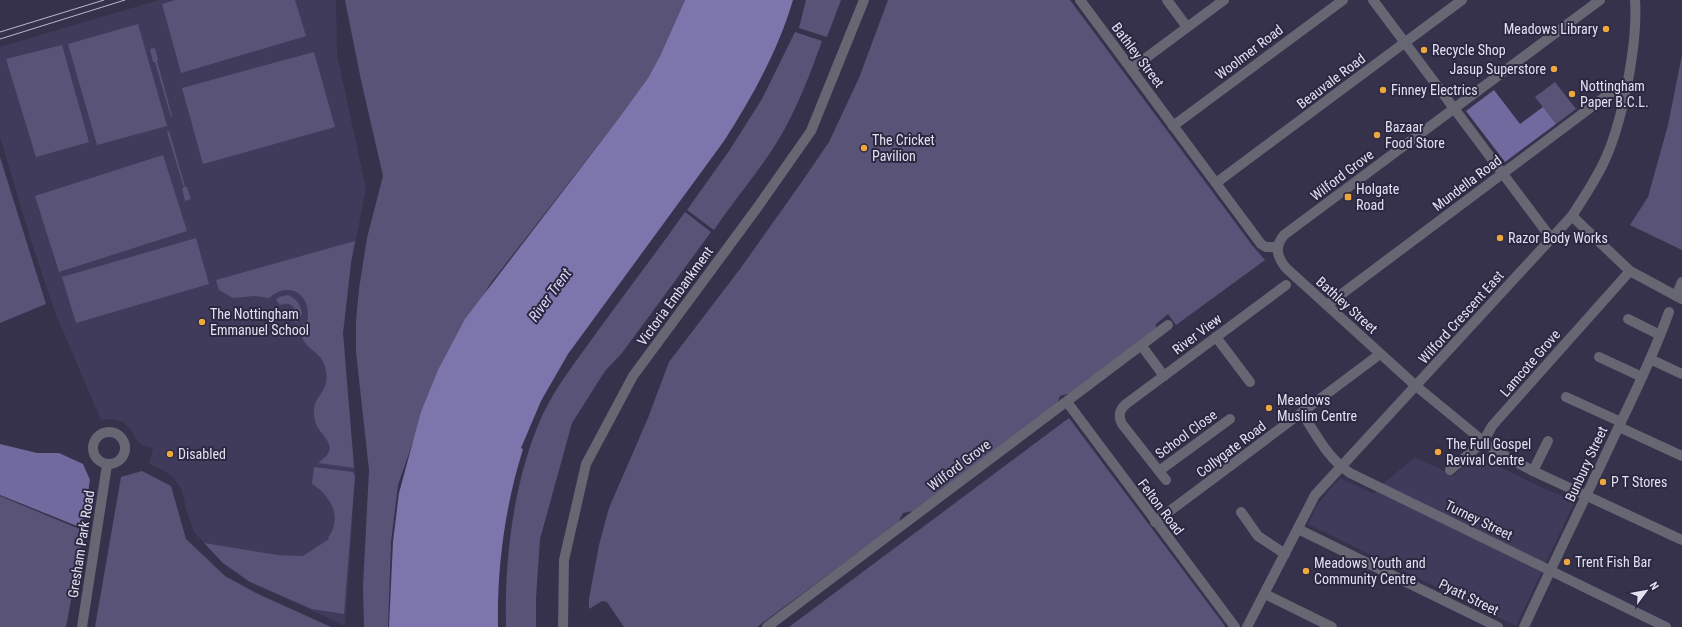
<svg xmlns="http://www.w3.org/2000/svg" width="1682" height="627" viewBox="0 0 1682 627" font-family="'Roboto Condensed',sans-serif">
<style>
.built{fill:#403b5b}
.green{fill:#595477}
.forest{fill:#716a9f}
.water{fill:#7d76ac}
.lines{fill:none;stroke-linecap:round;stroke-linejoin:round}
.minor{stroke:#676673;stroke-width:10}
.tram{stroke:#bbb9cc;stroke-width:1}
.poi-dot{fill:#eea73d;stroke:#2c2841;stroke-width:1.5}
.labels{text-anchor:middle;stroke-width:4;stroke-linejoin:round;paint-order:stroke}
.poi-label{font-size:14px;fill:#e2e1f1;stroke:#2c2841;text-anchor:start}
.street-label{font-size:14px;fill:#e2e1f1;stroke:#2c2841}
.water-label{font-size:15px;font-style:italic;fill:#dcd9fa;stroke:#2c2841}
</style>
<rect width="100%" height="100%" fill="#36324c"/>
<g class="built">
<path d="M 159,0 L 336,0 L 337,55 L 366,189 L 351,263 L 343,333 L 355,476 L 345,626 L 250,582 L 223,563 L 194,532 L 187,512 L 182,491 L 175,479 L 165,471 L 149,464 L 153,448 L 142,445 L 138,442 L 131,430 L 123,422 L 113,419 L 101,420 L 55,312 L 33,247 L 0,137 L 0,47 Z"/>
<path d="M 1474,454 L 1542,488 L 1575,501 L 1516,626 L 1308,524 L 1317,505 L 1340,478 L 1374,494 L 1384,483 L 1415,457 L 1454,476 Z"/>
</g>
<g class="green">
<path d="M 175,0 L 295,0 L 306,36 L 181,73 L 162,4 Z"/>
<path d="M 345,0 L 685,0 L 660,56 L 648,78 L 616,122 L 490,284 L 434,381 L 398,485 L 391,542 L 388,627 L 364,627 L 363,587 L 369,470 L 356,352 L 356,321 L 359,289 L 367,238 L 383,176 L 361,80 Z"/>
<path d="M 806,0 L 841,0 L 827,37 L 799,28 Z"/>
<path d="M 888,0 L 1070,0 L 1252,245 L 1265,260 L 1176,325 L 1168,314 L 1156,324 L 1156,330 L 1071,394 L 1067,394 L 1060,396 L 1057,404 L 913,511 L 903,513 L 898,523 L 757,627 L 624,627 L 607,602 L 602,601 L 589,609 L 589,599 L 599,545 L 609,508 L 648,418 L 669,362 L 740,269 L 801,183 L 829,142 L 859,78 Z"/>
<path d="M 138,24 L 167,126 L 97,145 L 68,44 Z"/>
<path d="M 795,32 L 822,41 C 811,72 799,103 783,132 C 764,166 736,197 714,230 L 687,210 L 729,151 L 762,99 Z"/>
<path d="M 62,45 L 89,142 L 36,157 L 6,59 Z"/>
<path d="M 155,48 L 158,60 L 157,61 L 172,116 L 171,117 L 155,62 L 153,62 L 150,49 Z"/>
<path d="M 314,52 L 335,127 L 203,164 L 182,88 Z"/>
<path d="M 1682,55 L 1682,250 L 1630,225 L 1648,197 L 1668,125 Z"/>
<path d="M 1555,82 L 1576,109 L 1556,124 L 1535,97 Z"/>
<path d="M 169,131 L 185,187 L 187,187 L 191,199 L 185,201 L 182,188 L 184,188 L 167,132 Z"/>
<path d="M 163,155 L 187,231 L 59,272 L 35,196 Z"/>
<path d="M 0,157 L 46,304 L 0,323 Z"/>
<path d="M 685,212 L 711,232 L 622,353 L 605,371 L 572,423 L 540,539 L 536,598 L 536,627 L 506,627 C 504,558 514,479 542,416 C 556,386 578,359 597,332 C 626,292 656,253 685,212 Z"/>
<path d="M 196,238 L 209,284 L 76,323 L 62,277 Z"/>
<path d="M 355,241 L 351,263 L 343,333 L 354,468 L 318,463 C 321,460 325,458 327,455 C 335,445 323,436 318,428 C 315,423 314,416 314,410 C 315,393 333,391 324,364 C 321,355 312,351 306,344 C 302,339 300,332 299,327 L 307,322 C 313,296 290,279 269,298 L 254,296 L 233,298 L 219,290 L 216,280 Z"/>
<path d="M 288,295 C 298,300 300,304 302,314 L 296,323 L 292,318 L 296,313 C 294,304 288,302 280,305 L 276,300 L 279,297 Z"/>
<path d="M 1069,418 L 1225,626 L 1223,627 L 789,627 Z"/>
<path d="M 314,467 L 353,472 L 355,476 L 344,614 L 312,609 L 250,582 L 223,563 L 204,543 L 277,555 L 303,556 L 329,539 L 328,538 C 343,517 331,496 312,484 Z"/>
<path d="M 142,471 L 171,486 L 186,539 L 225,576 L 256,593 L 331,627 L 95,627 L 121,477 Z"/>
<path d="M 0,496 L 82,530 L 81,547 L 66,627 L 0,627 Z"/>
</g>
<g class="forest">
<path d="M 1494,90 L 1520,124 L 1543,107 L 1556,124 L 1505,162 L 1466,111 Z"/>
<path d="M 0,444 L 37,453 L 59,453 L 83,464 L 90,480 L 82,528 L 0,495 Z"/>
</g>
<path class="water" d="M 685,0 L 793,0 C 778,51 752,97 724,141 L 568,354 L 541,401 L 521,448 L 523,449 C 505,507 497,566 498,627 L 389,627 L 393,542 L 399,493 L 421,412 L 438,370 L 465,319 L 616,122 L 648,78 L 660,56 Z"/>
<g class="lines">
<g class="minor">
<path d="M 1080,0 L 1261,244 L 1266,247 L 1278,247"/>
<path d="M 1167,0 L 1187,27"/>
<path d="M 1373,0 L 1551,238"/>
<path d="M 1600,0 L 1284,235 C 1274,247 1277,257 1286,268 L 1416,386 L 1494,450 L 1533,471 L 1682,540"/>
<path d="M 1131,69 L 1224,0"/>
<path d="M 1173,126 L 1343,0"/>
<path d="M 1216,183 L 1462,0"/>
<path d="M 1572,216 L 1630,271 L 1682,299"/>
<path d="M 1676,296 L 1682,282"/>
<path d="M 1327,305 L 1610,93 L 1616,90 L 1625,91"/>
<path d="M 1628,319 L 1660,335"/>
<path d="M 1216,337 L 1250,382"/>
<path d="M 1141,345 L 1164,376"/>
<path d="M 1599,357 L 1642,377"/>
<path d="M 1650,359 L 1682,374"/>
<path d="M 1566,397 L 1621,422"/>
<path d="M 1067,402 L 1235,627"/>
<path d="M 1302,413 C 1316,434 1328,459 1350,473 L 1666,627"/>
<path d="M 1619,427 L 1682,456"/>
<circle cx="109" cy="448" r="16"/>
<path d="M 1450,470 L 1483,442 L 1492,426 L 1630,271"/>
<path d="M 1159,471 L 1230,419"/>
<path d="M 1533,471 L 1548,441"/>
<path d="M 1166,480 L 1122,424 C 1118,416 1119,410 1126,404 L 1286,285"/>
<path d="M 1241,512 L 1258,536 L 1285,554"/>
<path d="M 1155,522 L 1380,354"/>
<path d="M 1298,529 L 1498,627"/>
<path d="M 1265,594 L 1332,627"/>
<path d="M 82,627 L 107,465"/>
<path d="M 563,627 L 564,560 L 586,464 L 633,376 L 757,208 L 811,131 L 864,0"/>
<path d="M 767,627 L 1168,325"/>
<path d="M 1247,627 L 1315,495 L 1572,216 C 1582,200 1593,184 1602,166 C 1622,127 1638,44 1635,0"/>
<path d="M 1524,627 C 1555,559 1588,493 1619,426 C 1637,389 1655,351 1669,312"/>
</g>
<g class="tram">
<path d="M 0,32 L 104,0"/>
<path d="M 0,39 L 125,0"/>
</g>
</g>
<g class="poi-dot">
<circle cx="1606" cy="29" r="4"/>
<circle cx="1424" cy="50" r="4"/>
<circle cx="1554" cy="69" r="4"/>
<circle cx="1383" cy="90" r="4"/>
<circle cx="1572" cy="94" r="4"/>
<circle cx="1377" cy="135" r="4"/>
<circle cx="864" cy="148" r="4"/>
<rect x="1344" y="193" width="8" height="8" rx="2"/>
<circle cx="1500" cy="238" r="4"/>
<circle cx="202" cy="322" r="4"/>
<circle cx="1269" cy="408" r="4"/>
<circle cx="1438" cy="452" r="4"/>
<circle cx="170" cy="454" r="4"/>
<circle cx="1603" cy="482" r="4"/>
<circle cx="1567" cy="562" r="4"/>
<circle cx="1306" cy="571" r="4"/>
</g>
<g class="labels">
<g class="poi-label">
<text x="1598" y="34" text-anchor="end">Meadows Library</text>
<text x="1432" y="55">Recycle Shop</text>
<text x="1546" y="74" text-anchor="end">Jasup Superstore</text>
<text x="1580" y="91">Nottingham<tspan x="1580" dy="16">Paper B.C.L.</tspan></text>
<text x="1391" y="95">Finney Electrics</text>
<text x="1385" y="132">Bazaar<tspan x="1385" dy="16">Food Store</tspan></text>
<text x="872" y="145">The Cricket<tspan x="872" dy="16">Pavilion</tspan></text>
<text x="1356" y="194">Holgate<tspan x="1356" dy="16">Road</tspan></text>
<text x="1508" y="243">Razor Body Works</text>
<text x="210" y="319">The Nottingham<tspan x="210" dy="16">Emmanuel School</tspan></text>
<text x="1277" y="405">Meadows<tspan x="1277" dy="16">Muslim Centre</tspan></text>
<text x="1446" y="449">The Full Gospel<tspan x="1446" dy="16">Revival Centre</tspan></text>
<text x="178" y="459">Disabled</text>
<text x="1611" y="487">P T Stores</text>
<text x="1575" y="567">Trent Fish Bar</text>
<text x="1314" y="568">Meadows Youth and<tspan x="1314" dy="16">Community Centre</tspan></text>
</g>
<g class="street-label">
<text transform="translate(1249 52) rotate(-37)" y="5">Woolmer Road</text>
<text transform="translate(1138 55) rotate(53)" y="5">Bathley Street</text>
<text transform="translate(1331 81) rotate(-37)" y="5">Beauvale Road</text>
<text transform="translate(1342 175) rotate(-37)" y="5">Wilford Grove</text>
<text transform="translate(1467 183) rotate(-37)" y="5">Mundella Road</text>
<text transform="translate(675 296) rotate(-54)" y="5">Victoria Embankment</text>
<text transform="translate(1347 305) rotate(42)" y="5">Bathley Street</text>
<text transform="translate(1461 317) rotate(-48)" y="5">Wilford Crescent East</text>
<text transform="translate(1197 334) rotate(-37)" y="5">River View</text>
<text transform="translate(1530 363) rotate(-49)" y="5">Lamcote Grove</text>
<text transform="translate(1186 434) rotate(-36)" y="5">School Close</text>
<text transform="translate(1231 449) rotate(-37)" y="5">Collygate Road</text>
<text transform="translate(1586 464) rotate(-65)" y="5">Bunbury Street</text>
<text transform="translate(959 465) rotate(-37)" y="5">Wilford Grove</text>
<text transform="translate(1161 507) rotate(53)" y="5">Felton Road</text>
<text transform="translate(1479 520) rotate(26)" y="5">Turney Street</text>
<text transform="translate(81 544) rotate(-81)" y="5">Gresham Park Road</text>
<text transform="translate(1469 597) rotate(26)" y="5">Pyatt Street</text>
</g>
<g class="water-label">
<text transform="translate(550 295) rotate(-54)" y="5">River Trent</text>
</g>
</g>
<g transform="translate(1646 591) rotate(58)" stroke="#2c2841" stroke-width="3" paint-order="stroke">
<path d="M0-3L7 15L0 10L-7 15Z" fill="#e2e1f1"/>
<text y="-6" font-size="11" font-weight="bold" text-anchor="middle" fill="#e2e1f1">N</text>
</g>
</svg>
